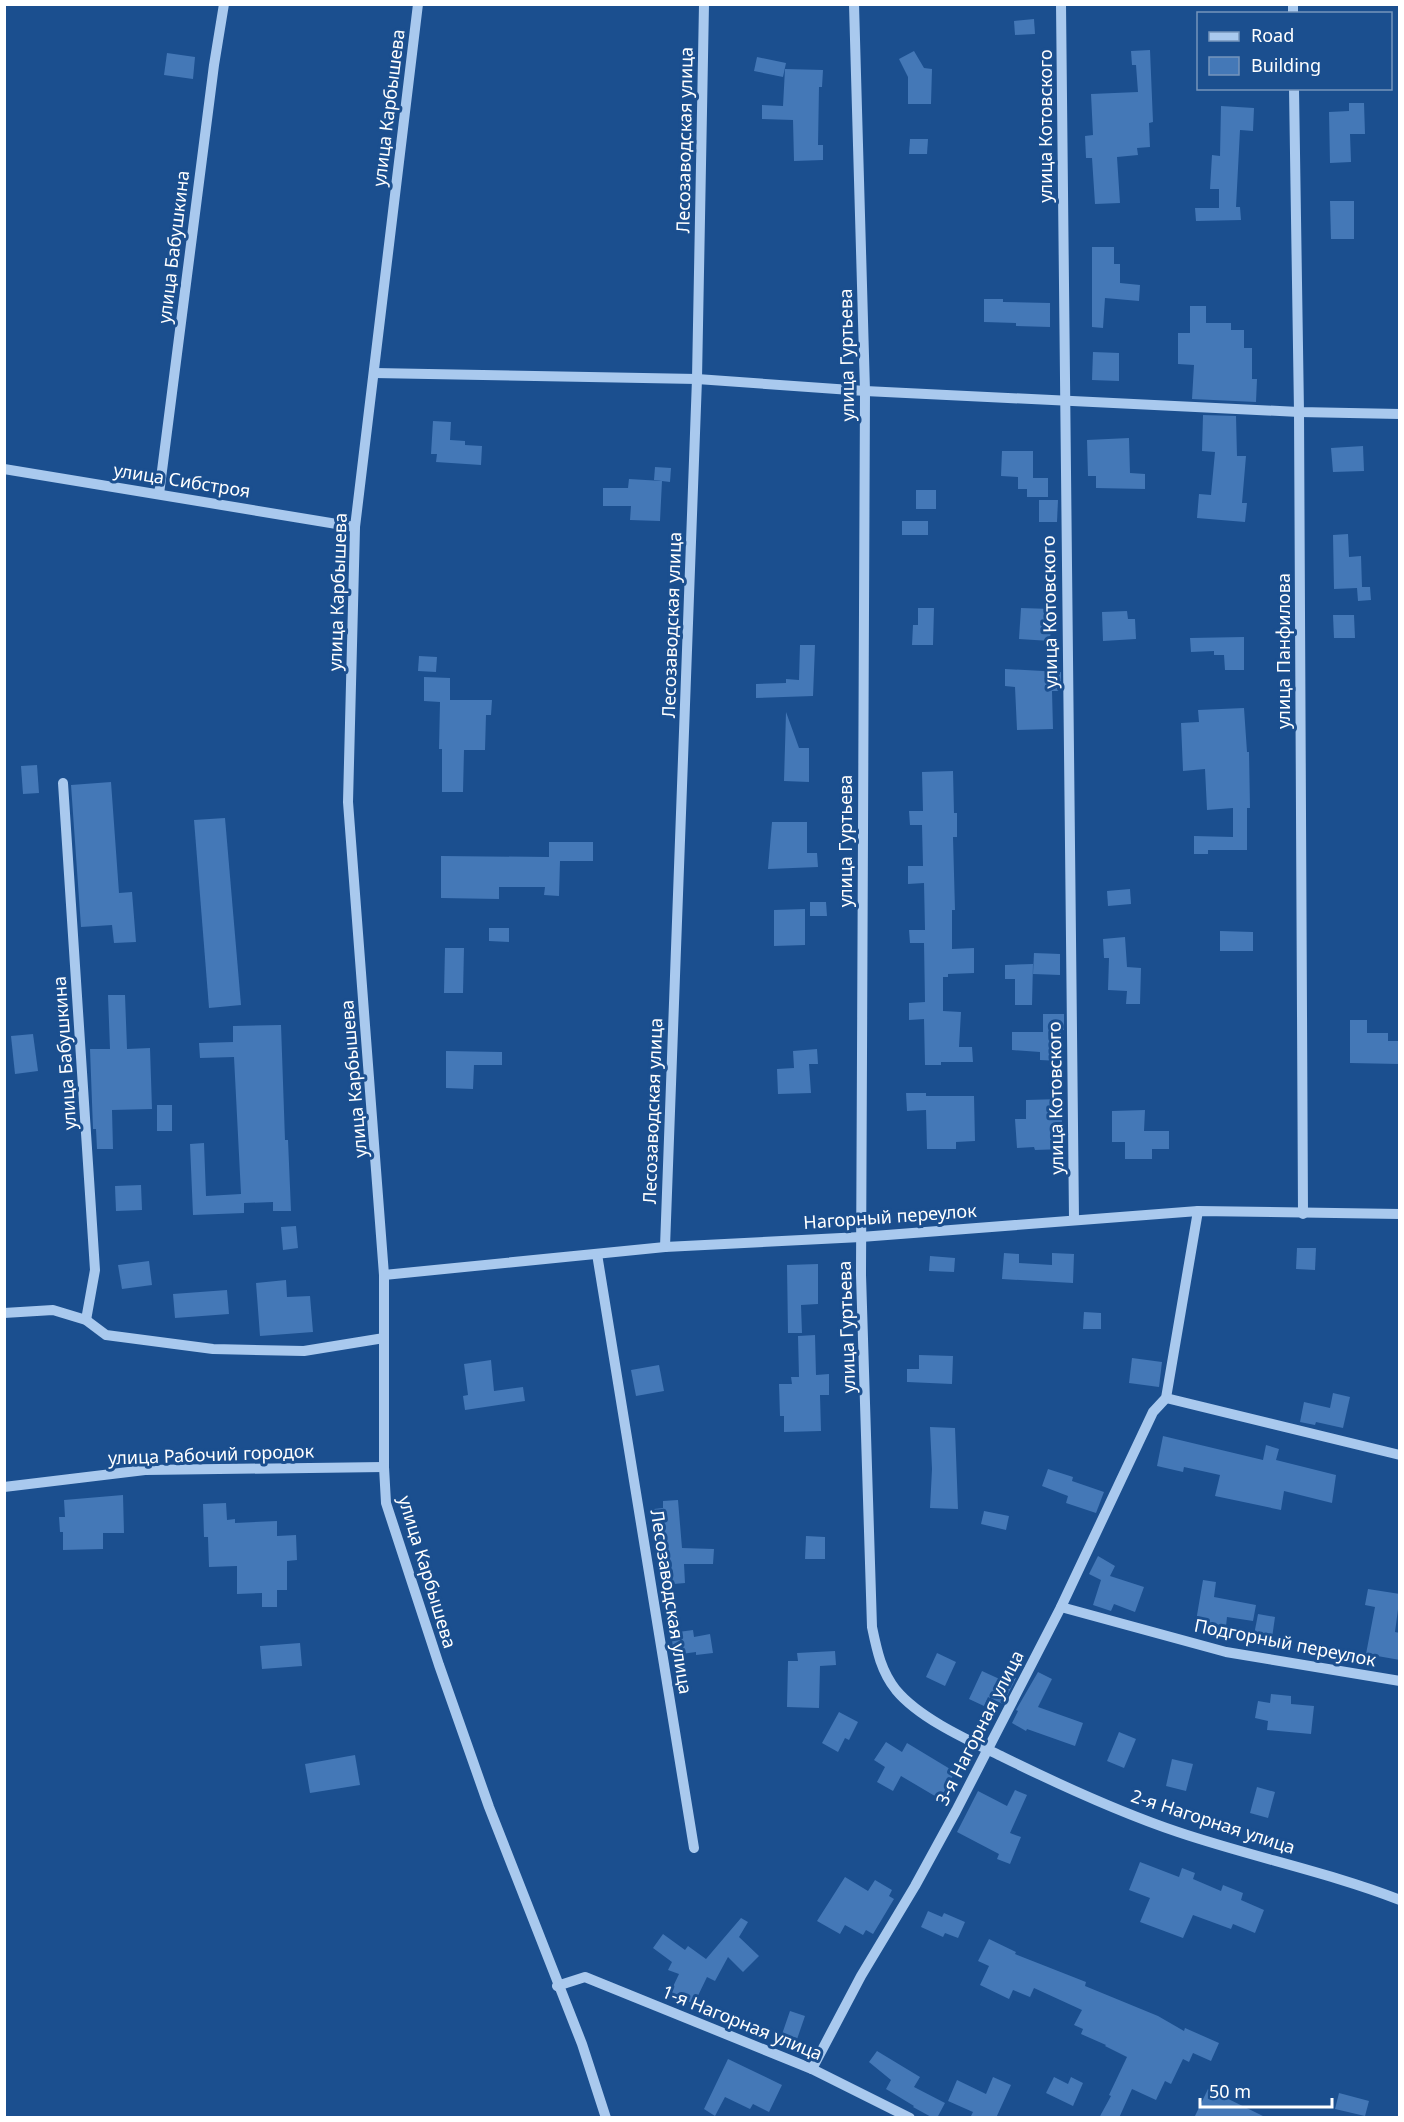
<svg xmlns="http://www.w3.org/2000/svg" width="1404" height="2122" viewBox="0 0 1404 2122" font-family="'Noto Sans',sans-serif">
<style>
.building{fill:#4478b7}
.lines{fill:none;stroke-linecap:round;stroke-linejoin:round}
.minor{stroke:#a9c9ee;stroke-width:10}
.labels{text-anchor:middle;stroke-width:6;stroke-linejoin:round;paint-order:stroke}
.street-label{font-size:18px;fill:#fff;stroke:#1b4f8f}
</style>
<rect width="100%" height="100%" fill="#1b4f8f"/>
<g class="building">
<path d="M 1034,19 L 1035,34 L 1015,35 L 1014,21 Z"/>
<path d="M 1150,50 L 1153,122 L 1149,123 L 1150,147 L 1137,148 L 1138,155 L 1117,157 L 1120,203 L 1095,204 L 1092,158 L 1086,158 L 1085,136 L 1093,135 L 1091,94 L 1138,92 L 1136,65 L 1132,65 L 1131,51 Z"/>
<path d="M 914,51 L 924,68 L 932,69 L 931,104 L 908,104 L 908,77 L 899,59 Z"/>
<path d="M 167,53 L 195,57 L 193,79 L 164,75 Z"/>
<path d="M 757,57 L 786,63 L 783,77 L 754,71 Z"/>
<path d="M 785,69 L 823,70 L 822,87 L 819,87 L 818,145 L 823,145 L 823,160 L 794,161 L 793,120 L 762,119 L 762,105 L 783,106 Z"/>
<path d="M 1349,103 L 1364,103 L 1365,134 L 1350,134 L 1351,162 L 1330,163 L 1329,112 L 1349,111 Z"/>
<path d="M 1221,106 L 1254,108 L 1253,131 L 1240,130 L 1236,207 L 1240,207 L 1241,220 L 1196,221 L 1195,208 L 1219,208 L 1219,189 L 1210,189 L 1212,155 L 1220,156 Z"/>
<path d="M 910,139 L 928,139 L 927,154 L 909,154 Z"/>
<path d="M 1330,201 L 1354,201 L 1354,239 L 1331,239 Z"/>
<path d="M 1092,247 L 1114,247 L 1114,264 L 1120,264 L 1120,283 L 1140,285 L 1139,301 L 1105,298 L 1103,328 L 1092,327 Z"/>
<path d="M 984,299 L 1003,299 L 1003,302 L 1050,303 L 1050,327 L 1016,326 L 1016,323 L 984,322 Z"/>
<path d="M 1190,306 L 1206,306 L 1206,323 L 1231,323 L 1231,330 L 1244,330 L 1244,348 L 1252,348 L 1252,379 L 1257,379 L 1256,402 L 1192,399 L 1194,365 L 1178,364 L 1178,333 L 1190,333 Z"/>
<path d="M 1093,352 L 1119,353 L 1119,381 L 1092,380 Z"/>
<path d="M 1203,415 L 1236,416 L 1237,456 L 1246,456 L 1242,503 L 1247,503 L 1245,522 L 1197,518 L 1199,494 L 1211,495 L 1215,452 L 1202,451 Z"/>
<path d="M 433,421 L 451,422 L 450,440 L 465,441 L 465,445 L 482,446 L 481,465 L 436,462 L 437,454 L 431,454 Z"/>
<path d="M 1129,438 L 1130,473 L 1145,474 L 1145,489 L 1096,488 L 1096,476 L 1088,476 L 1087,440 Z"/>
<path d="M 1363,446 L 1364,471 L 1333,472 L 1331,448 Z"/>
<path d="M 1002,451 L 1033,451 L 1033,478 L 1048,478 L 1048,497 L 1027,497 L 1027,489 L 1018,489 L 1018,477 L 1001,476 Z"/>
<path d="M 655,467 L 671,468 L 670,482 L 654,480 Z"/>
<path d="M 629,479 L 662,481 L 660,521 L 630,520 L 631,506 L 603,506 L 603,488 L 628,488 Z"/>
<rect x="916" y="490" width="20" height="19"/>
<path d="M 1039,500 L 1058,500 L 1057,522 L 1039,522 Z"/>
<rect x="902" y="521" width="26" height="14"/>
<path d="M 1348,534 L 1349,557 L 1361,556 L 1362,587 L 1370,587 L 1371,600 L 1358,601 L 1357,588 L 1334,589 L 1333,535 Z"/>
<path d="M 918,608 L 934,608 L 933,645 L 912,645 L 913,625 L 918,625 Z"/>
<path d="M 1021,608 L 1052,609 L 1050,641 L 1019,639 Z"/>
<path d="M 1127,611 L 1128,619 L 1135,619 L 1136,639 L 1103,641 L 1102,612 Z"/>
<path d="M 1333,615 L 1354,615 L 1355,638 L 1334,638 Z"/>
<path d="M 1244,637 L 1244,670 L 1225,670 L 1224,655 L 1214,655 L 1214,651 L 1191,652 L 1190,638 Z"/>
<path d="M 800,645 L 815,645 L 813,696 L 756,698 L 756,684 L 786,683 L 786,679 L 799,680 Z"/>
<path d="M 419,656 L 437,657 L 436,672 L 418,671 Z"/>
<path d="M 1005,669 L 1061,672 L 1061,691 L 1052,691 L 1053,729 L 1017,730 L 1015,687 L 1005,686 Z"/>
<path d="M 424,677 L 450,678 L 450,700 L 492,700 L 491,715 L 486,715 L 485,750 L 464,750 L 463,792 L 442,792 L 442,749 L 439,749 L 440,702 L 424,701 Z"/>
<path d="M 1244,708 L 1247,752 L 1249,752 L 1250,808 L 1247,808 L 1247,850 L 1208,850 L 1208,854 L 1194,854 L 1194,836 L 1233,837 L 1233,808 L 1207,810 L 1205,769 L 1183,771 L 1181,723 L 1199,722 L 1198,710 Z"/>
<path d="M 786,712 L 799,748 L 809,748 L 809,782 L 784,781 Z"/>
<path d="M 37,765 L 39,793 L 23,794 L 21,766 Z"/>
<path d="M 953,771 L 954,813 L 957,813 L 957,837 L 953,837 L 955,910 L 952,910 L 952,949 L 974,948 L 974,973 L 948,974 L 948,977 L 943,977 L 943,1011 L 961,1012 L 959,1047 L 972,1047 L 973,1062 L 941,1062 L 941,1065 L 925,1065 L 924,1019 L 909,1020 L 909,1003 L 925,1002 L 924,943 L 910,943 L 909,930 L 925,930 L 924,883 L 908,884 L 908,866 L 923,866 L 922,825 L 910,825 L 909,811 L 923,811 L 922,772 Z"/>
<path d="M 111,782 L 119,893 L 132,892 L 136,942 L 114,943 L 112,925 L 81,927 L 71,785 Z"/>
<path d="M 225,818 L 241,1005 L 209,1008 L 194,820 Z"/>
<path d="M 772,822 L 807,822 L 807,853 L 817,853 L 818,867 L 768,869 Z"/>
<path d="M 549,842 L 593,842 L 593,861 L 560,861 L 559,896 L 544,895 L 545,887 L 499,887 L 499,899 L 441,898 L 441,856 L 549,857 Z"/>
<path d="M 1130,889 L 1131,904 L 1108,906 L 1107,891 Z"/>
<path d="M 810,902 L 826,902 L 827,916 L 810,916 Z"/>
<path d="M 805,909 L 805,945 L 774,946 L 774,910 Z"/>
<path d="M 489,928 L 509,928 L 509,942 L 489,941 Z"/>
<path d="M 1220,931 L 1253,932 L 1253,951 L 1220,951 Z"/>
<path d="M 1125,937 L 1127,967 L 1141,968 L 1140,1004 L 1126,1004 L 1127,991 L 1108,990 L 1109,958 L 1104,958 L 1103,939 Z"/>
<path d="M 445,948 L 464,948 L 463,993 L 444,993 Z"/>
<path d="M 1034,953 L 1060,954 L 1060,975 L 1033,974 Z"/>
<path d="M 1033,964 L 1032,1005 L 1015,1005 L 1015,979 L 1005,979 L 1005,965 Z"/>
<path d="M 108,995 L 125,995 L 127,1049 L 150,1048 L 152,1109 L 112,1110 L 113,1149 L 97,1149 L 96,1129 L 93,1129 L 90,1049 L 110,1049 Z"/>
<path d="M 1043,1014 L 1064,1014 L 1064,1030 L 1061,1030 L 1060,1061 L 1040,1060 L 1040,1052 L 1012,1050 L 1012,1032 L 1043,1032 Z"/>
<path d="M 1350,1020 L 1367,1020 L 1367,1033 L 1388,1033 L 1388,1041 L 1399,1041 L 1399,1064 L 1350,1063 Z"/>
<path d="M 281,1025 L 285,1140 L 288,1140 L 291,1211 L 273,1211 L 273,1202 L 244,1203 L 244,1213 L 193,1215 L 190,1144 L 204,1143 L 206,1196 L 241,1194 L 234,1057 L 200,1058 L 199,1043 L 233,1042 L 233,1026 Z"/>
<path d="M 33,1034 L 38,1071 L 15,1074 L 11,1036 Z"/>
<path d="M 817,1049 L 818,1064 L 809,1064 L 811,1093 L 778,1094 L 777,1069 L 794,1068 L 793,1051 Z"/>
<path d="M 446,1051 L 502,1052 L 502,1065 L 474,1065 L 473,1089 L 446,1088 Z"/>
<path d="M 906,1093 L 926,1093 L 926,1096 L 974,1096 L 975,1141 L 956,1142 L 956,1149 L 927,1149 L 926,1110 L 907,1111 Z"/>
<path d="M 1061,1099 L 1063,1149 L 1035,1150 L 1034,1147 L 1017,1148 L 1015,1119 L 1026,1119 L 1026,1100 Z"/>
<rect x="157" y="1105" width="15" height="26"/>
<path d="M 1145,1110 L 1144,1131 L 1169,1131 L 1169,1149 L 1152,1149 L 1152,1159 L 1125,1159 L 1125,1142 L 1112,1142 L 1112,1111 Z"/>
<path d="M 141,1185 L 142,1210 L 116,1211 L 115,1186 Z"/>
<path d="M 296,1226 L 298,1248 L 283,1250 L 281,1227 Z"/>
<path d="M 1297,1248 L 1316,1248 L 1315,1270 L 1296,1269 Z"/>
<path d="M 1004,1253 L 1019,1254 L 1019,1263 L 1052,1265 L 1052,1253 L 1074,1254 L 1073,1283 L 1002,1279 Z"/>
<path d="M 930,1256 L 955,1258 L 954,1272 L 929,1271 Z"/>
<path d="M 149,1261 L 152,1285 L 122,1289 L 118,1265 Z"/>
<path d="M 818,1264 L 818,1304 L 801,1305 L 802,1333 L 788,1333 L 787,1265 Z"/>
<path d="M 286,1280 L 287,1297 L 310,1296 L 313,1332 L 260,1336 L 256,1283 Z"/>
<path d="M 227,1290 L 229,1314 L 175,1318 L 173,1294 Z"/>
<path d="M 1084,1312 L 1101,1313 L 1101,1329 L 1083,1329 Z"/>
<path d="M 815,1335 L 816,1375 L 829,1374 L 829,1395 L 820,1395 L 821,1431 L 784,1432 L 784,1416 L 780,1416 L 779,1384 L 792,1384 L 791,1377 L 799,1377 L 798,1336 Z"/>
<path d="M 919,1355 L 953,1356 L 952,1384 L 907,1382 L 907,1369 L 919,1369 Z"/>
<path d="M 1132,1358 L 1162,1362 L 1159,1387 L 1129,1383 Z"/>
<path d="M 491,1360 L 494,1391 L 523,1387 L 525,1401 L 465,1410 L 463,1396 L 468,1395 L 464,1364 Z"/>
<path d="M 659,1365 L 664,1391 L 636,1396 L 631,1370 Z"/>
<path d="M 1333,1393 L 1350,1397 L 1343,1428 L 1316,1422 L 1315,1425 L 1300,1422 L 1304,1402 L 1330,1408 Z"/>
<path d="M 930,1427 L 955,1428 L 958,1509 L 930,1508 L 932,1469 Z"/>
<path d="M 1163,1436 L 1263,1460 L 1266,1445 L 1279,1449 L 1276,1460 L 1336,1475 L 1332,1503 L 1284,1491 L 1281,1510 L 1215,1496 L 1220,1475 L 1184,1467 L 1183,1472 L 1157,1466 Z"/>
<path d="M 1048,1469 L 1073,1477 L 1072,1481 L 1104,1492 L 1096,1513 L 1066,1503 L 1068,1496 L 1042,1486 Z"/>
<path d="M 123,1495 L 124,1533 L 103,1533 L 103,1549 L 63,1550 L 63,1532 L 60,1532 L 59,1517 L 65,1517 L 64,1500 Z"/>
<path d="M 678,1500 L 682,1548 L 714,1549 L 713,1564 L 684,1564 L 685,1583 L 662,1585 L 654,1509 L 663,1508 L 663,1501 Z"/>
<path d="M 226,1503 L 227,1520 L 235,1519 L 235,1523 L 277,1521 L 277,1536 L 296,1535 L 297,1560 L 287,1561 L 287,1590 L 277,1590 L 277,1607 L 262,1607 L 262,1593 L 237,1594 L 237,1566 L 209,1567 L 208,1537 L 204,1537 L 203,1504 Z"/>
<path d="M 984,1511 L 1009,1516 L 1006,1530 L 981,1524 Z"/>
<path d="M 806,1536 L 825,1537 L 825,1559 L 805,1559 Z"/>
<path d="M 1098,1556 L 1115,1566 L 1110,1576 L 1144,1587 L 1135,1612 L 1114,1604 L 1111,1611 L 1093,1605 L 1101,1580 L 1089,1574 Z"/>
<path d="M 1203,1580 L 1216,1582 L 1214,1597 L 1256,1605 L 1253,1621 L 1227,1617 L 1226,1626 L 1196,1621 Z"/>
<path d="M 1368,1589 L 1400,1594 L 1395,1632 L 1400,1633 L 1400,1660 L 1366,1654 L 1375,1607 L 1365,1605 Z"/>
<path d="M 1258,1614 L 1275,1617 L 1272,1638 L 1254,1635 Z"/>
<path d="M 693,1630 L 694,1637 L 710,1634 L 713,1653 L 696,1655 L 696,1652 L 674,1655 L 671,1633 Z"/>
<path d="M 300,1643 L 302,1666 L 262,1669 L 260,1646 Z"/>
<path d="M 835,1651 L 836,1665 L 820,1666 L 819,1708 L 787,1707 L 788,1661 L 798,1661 L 797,1653 Z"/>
<path d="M 937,1653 L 956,1662 L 945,1686 L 926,1677 Z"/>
<path d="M 982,1671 L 1006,1682 L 1009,1675 L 1016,1678 L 1003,1704 L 988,1697 L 984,1706 L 969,1699 Z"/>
<path d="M 1038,1672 L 1052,1679 L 1038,1707 L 1083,1723 L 1075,1746 L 1027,1729 L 1026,1731 L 1012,1723 L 1018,1711 L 1016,1710 Z"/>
<path d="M 1271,1694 L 1291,1696 L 1291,1704 L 1314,1706 L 1311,1734 L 1267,1730 L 1268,1721 L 1255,1718 L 1258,1701 L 1270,1703 Z"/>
<path d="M 839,1712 L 858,1722 L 849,1740 L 845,1738 L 838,1752 L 822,1743 Z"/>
<path d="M 1119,1732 L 1136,1739 L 1124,1768 L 1107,1761 Z"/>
<path d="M 886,1742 L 902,1752 L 907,1743 L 955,1772 L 940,1799 L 901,1776 L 893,1791 L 877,1782 L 885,1767 L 874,1760 Z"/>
<path d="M 355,1755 L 360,1785 L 310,1793 L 305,1764 Z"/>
<path d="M 1172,1759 L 1193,1764 L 1186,1791 L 1166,1786 Z"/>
<path d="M 1257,1787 L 1275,1792 L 1268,1818 L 1250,1813 Z"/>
<path d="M 1015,1790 L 1027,1795 L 1010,1833 L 1021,1837 L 1010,1864 L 997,1859 L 999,1854 L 957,1832 L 978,1791 L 1007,1806 Z"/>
<path d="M 1140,1862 L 1179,1877 L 1182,1868 L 1195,1873 L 1193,1879 L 1221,1891 L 1223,1885 L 1243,1893 L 1241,1900 L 1264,1910 L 1255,1933 L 1233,1924 L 1231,1929 L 1193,1915 L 1183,1938 L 1140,1922 L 1150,1898 L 1129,1890 Z"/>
<path d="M 845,1877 L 868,1891 L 875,1880 L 892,1890 L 889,1896 L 894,1899 L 873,1934 L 866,1930 L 863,1935 L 845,1925 L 840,1934 L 817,1921 Z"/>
<path d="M 928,1911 L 942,1917 L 944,1913 L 965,1922 L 958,1938 L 945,1933 L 943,1937 L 921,1927 Z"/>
<path d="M 741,1918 L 748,1922 L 739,1937 L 759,1956 L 743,1972 L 728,1957 L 715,1981 L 707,1977 L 694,2004 L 670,1993 L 679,1974 L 668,1970 L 672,1962 L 653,1948 L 663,1934 L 685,1950 L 688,1946 L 706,1959 Z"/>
<path d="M 989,1939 L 1016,1952 L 1015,1954 L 1086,1982 L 1085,1986 L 1158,2016 L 1184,2031 L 1185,2028 L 1219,2043 L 1211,2061 L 1193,2053 L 1189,2062 L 1183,2059 L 1171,2084 L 1165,2081 L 1156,2100 L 1132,2089 L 1119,2118 L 1099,2118 L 1111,2096 L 1109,2095 L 1127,2057 L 1105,2046 L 1106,2045 L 1081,2034 L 1083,2029 L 1074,2025 L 1082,2010 L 1034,1988 L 1030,1997 L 1013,1990 L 1009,1999 L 980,1985 L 989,1966 L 978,1961 Z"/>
<path d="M 790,2011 L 805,2016 L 795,2045 L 780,2040 Z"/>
<path d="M 877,2051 L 920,2077 L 914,2087 L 945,2103 L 937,2118 L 933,2118 L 913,2107 L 914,2106 L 886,2089 L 891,2080 L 869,2062 Z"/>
<path d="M 728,2059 L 782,2085 L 769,2112 L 753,2104 L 750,2109 L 725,2097 L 715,2116 L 704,2109 Z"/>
<path d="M 993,2077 L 1011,2085 L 996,2118 L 970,2118 L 973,2112 L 948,2101 L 957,2080 L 986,2094 Z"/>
<path d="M 1054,2077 L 1068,2084 L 1071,2077 L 1083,2083 L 1073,2106 L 1046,2093 Z"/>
<path d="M 1208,2089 L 1267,2118 L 1194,2118 Z"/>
<path d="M 1339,2093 L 1369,2101 L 1365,2116 L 1335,2109 Z"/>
</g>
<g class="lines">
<g class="minor">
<path d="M 418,4 L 355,527 L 348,802 L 384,1275 L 384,1467 L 386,1503 L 439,1665 L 489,1807 L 582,2044 L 606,2118"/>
<path d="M 854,4 L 865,391 L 861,1275 L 872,1627 C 877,1651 881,1671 896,1690 C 920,1719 970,1741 1003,1757 C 1060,1785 1118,1812 1178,1832 C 1252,1857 1328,1872 1400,1900"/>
<path d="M 1061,4 L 1074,1219"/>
<path d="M 1293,4 L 1293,14"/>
<path d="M 1294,88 L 1299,412 L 1303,1214"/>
<path d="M 374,373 L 697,379 L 865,391 L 1299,412 L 1400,414"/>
<path d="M 4,469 L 355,527"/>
<path d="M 159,494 L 214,65 L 224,4"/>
<path d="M 63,783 L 95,1270 L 86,1320"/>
<path d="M 665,1247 L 697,379 L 704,4"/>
<path d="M 597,1254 L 694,1848"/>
<path d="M 384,1275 L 665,1247 L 861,1237 L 1198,1211 L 1400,1214"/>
<path d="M 4,1313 L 53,1310 L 86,1320 L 106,1335 L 213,1349 L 304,1351 L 384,1338"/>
<path d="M 1166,1398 L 1400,1455"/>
<path d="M 4,1487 L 145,1470 L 384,1467"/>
<path d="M 1061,1607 L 1226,1652 L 1400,1681"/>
<path d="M 557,1986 L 585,1977 L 812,2069 L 910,2118"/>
<path d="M 812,2069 L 861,1976 L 915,1886 L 956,1811 L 1061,1607 L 1153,1412 L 1166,1398 L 1198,1211"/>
</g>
</g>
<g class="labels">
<g class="street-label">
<text transform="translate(389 108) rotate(-83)" y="6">улица Карбышева</text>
<text transform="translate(1046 126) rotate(-90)" y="6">улица Котовского</text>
<text transform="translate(685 140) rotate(-89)" y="6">Лесозаводская улица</text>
<text transform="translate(174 247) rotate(-83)" y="6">улица Бабушкина</text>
<text transform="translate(847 355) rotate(-91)" y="6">улица Гуртьева</text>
<text transform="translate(182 481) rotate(9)" y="6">улица Сибстроя</text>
<text transform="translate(338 592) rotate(-88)" y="6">улица Карбышева</text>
<text transform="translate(1050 612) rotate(-91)" y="6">улица Котовского</text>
<text transform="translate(672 625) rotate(-88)" y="6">Лесозаводская улица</text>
<text transform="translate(1284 651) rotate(-90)" y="6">улица Панфилова</text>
<text transform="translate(846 841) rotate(-90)" y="6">улица Гуртьева</text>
<text transform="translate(65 1053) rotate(-94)" y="6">улица Бабушкина</text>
<text transform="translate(354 1079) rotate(-95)" y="6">улица Карбышева</text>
<text transform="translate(1056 1098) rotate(-91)" y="6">улица Котовского</text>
<text transform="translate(653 1111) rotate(-88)" y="6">Лесозаводская улица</text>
<text transform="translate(890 1217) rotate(-4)" y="6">Нагорный переулок</text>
<text transform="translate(847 1327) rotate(-92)" y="6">улица Гуртьева</text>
<text transform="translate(211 1455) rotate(-2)" y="6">улица Рабочий городок</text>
<text transform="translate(427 1572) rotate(73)" y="6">улица Карбышева</text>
<text transform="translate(671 1602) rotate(81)" y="6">Лесозаводская улица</text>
<text transform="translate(1285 1643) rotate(11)" y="6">Подгорный переулок</text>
<text transform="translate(980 1728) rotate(-63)" y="6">3-я Нагорная улица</text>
<text transform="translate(1213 1822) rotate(18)" y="6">2-я Нагорная улица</text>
<text transform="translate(742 2023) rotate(22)" y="6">1-я Нагорная улица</text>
</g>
</g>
<rect width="1404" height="2122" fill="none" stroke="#ffffff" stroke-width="12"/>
<rect x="1197" y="12" width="195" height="78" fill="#1b4f8f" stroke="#7695bc" stroke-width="1.5"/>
<rect x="1209" y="32" width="30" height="9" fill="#a9c9ee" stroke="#7695bc" stroke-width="1.5"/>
<text x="1251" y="42" font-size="18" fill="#ffffff">Road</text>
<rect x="1209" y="57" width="30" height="18" fill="#4478b7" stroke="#7695bc" stroke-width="1.5"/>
<text x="1251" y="72" font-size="18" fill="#ffffff">Building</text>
<path d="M1200 2098v9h132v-9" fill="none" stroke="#ffffff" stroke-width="3"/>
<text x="1209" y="2098" font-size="18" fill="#ffffff" stroke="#1b4f8f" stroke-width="4.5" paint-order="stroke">50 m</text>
</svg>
